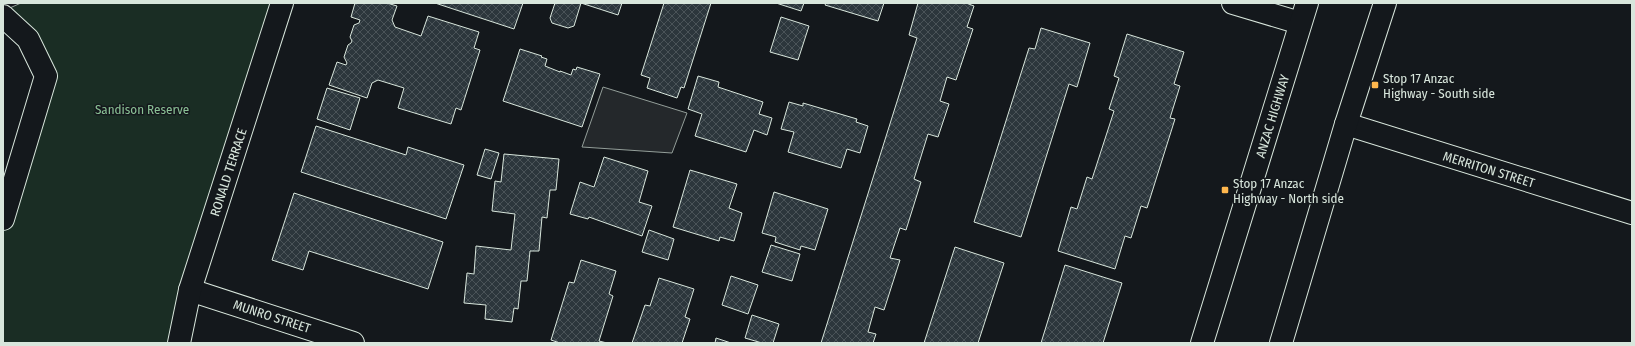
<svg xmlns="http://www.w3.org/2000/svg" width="1635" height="346" viewBox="0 0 1635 346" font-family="'Fira Sans Condensed',sans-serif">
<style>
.green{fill:#1a2d24;stroke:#939e99}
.parking{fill:#24282b;stroke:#939e99}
.building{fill:url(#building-cross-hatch);stroke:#d8e6dc}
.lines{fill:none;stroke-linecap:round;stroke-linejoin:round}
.minor-casing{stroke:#d8e6dc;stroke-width:24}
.trunk-casing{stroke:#d8e6dc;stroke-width:24}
.minor{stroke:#14181c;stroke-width:22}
.trunk{stroke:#14181c;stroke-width:22}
.poi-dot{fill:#ffb74d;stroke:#14181c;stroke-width:1.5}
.labels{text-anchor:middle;stroke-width:3;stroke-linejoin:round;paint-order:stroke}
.poi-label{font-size:13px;fill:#d8e6dc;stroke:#14181c;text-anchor:start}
.park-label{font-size:13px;fill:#8ac095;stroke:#14181c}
.street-label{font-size:13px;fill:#d8e6dc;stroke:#14181c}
</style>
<defs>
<pattern id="building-cross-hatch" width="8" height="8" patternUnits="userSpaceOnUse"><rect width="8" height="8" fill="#2c363c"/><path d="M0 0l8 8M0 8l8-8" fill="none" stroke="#4a5358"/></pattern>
</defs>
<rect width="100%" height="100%" fill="#14181c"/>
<path class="green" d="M 21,3 L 282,3 L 179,343 L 3,343 L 3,219 L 46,76 L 3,11 Z"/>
<path class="parking" d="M 603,87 L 687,113 L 672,153 L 582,147 Z"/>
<g class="building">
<path d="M 355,3 L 387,3 L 397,6 L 392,20 L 395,27 L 421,36 L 428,16 L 479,32 L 474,48 L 480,50 L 461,110 L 456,108 L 451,124 L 398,108 L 404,88 L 378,80 L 372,83 L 367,98 L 329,85 L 337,62 L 346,65 L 347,63 L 344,57 L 348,45 L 351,43 L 352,41 L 350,37 L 354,25 L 359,23 L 360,20 L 351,17 Z"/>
<path d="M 435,3 L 523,3 L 514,29 Z"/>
<path d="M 555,3 L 581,3 L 574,26 L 568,28 L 552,23 L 550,18 Z"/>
<path d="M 581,3 L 622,3 L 618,15 Z"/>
<path d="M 664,3 L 711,3 L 684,88 L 681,87 L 677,98 L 647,88 L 650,78 L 641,75 Z"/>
<path d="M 776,3 L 804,3 L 801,11 Z"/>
<path d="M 826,3 L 884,3 L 878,21 L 825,5 Z"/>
<path d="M 918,3 L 966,3 L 974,6 L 967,27 L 973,29 L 956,80 L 947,77 L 940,101 L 949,104 L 938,137 L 928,134 L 914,179 L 921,182 L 906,230 L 900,228 L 890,258 L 900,260 L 884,310 L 875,307 L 868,332 L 876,334 L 873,343 L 821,343 L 917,38 L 909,35 Z"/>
<path d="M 781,17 L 809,26 L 798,60 L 770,52 Z"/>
<path d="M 1041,28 L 1090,43 L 1077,87 L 1069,84 L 1021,237 L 974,222 L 1029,48 L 1035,49 Z"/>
<path d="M 1127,34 L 1184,52 L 1174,84 L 1180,86 L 1170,118 L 1175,119 L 1147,208 L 1141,206 L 1131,238 L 1125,236 L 1115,269 L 1058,251 L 1071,207 L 1077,209 L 1087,177 L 1092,179 L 1114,111 L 1109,109 L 1119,78 L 1114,76 Z"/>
<path d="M 520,49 L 542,56 L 541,57 L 547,59 L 545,66 L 560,72 L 560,71 L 571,75 L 573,69 L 576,70 L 577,67 L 600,74 L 582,127 L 503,101 Z"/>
<path d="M 698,76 L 719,82 L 718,87 L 763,102 L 759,114 L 772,118 L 767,135 L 754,130 L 746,152 L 695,136 L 702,114 L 688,109 Z"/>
<path d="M 327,88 L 360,98 L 350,130 L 317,119 Z"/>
<path d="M 789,102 L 803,106 L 803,103 L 857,119 L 856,122 L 868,126 L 860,153 L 847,149 L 841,168 L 788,152 L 794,132 L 781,129 Z"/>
<path d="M 316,126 L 406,155 L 408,147 L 464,165 L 446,219 L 301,172 Z"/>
<path d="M 485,149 L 499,153 L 491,179 L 477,175 Z"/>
<path d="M 504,154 L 559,159 L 556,190 L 550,190 L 547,218 L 542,217 L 539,251 L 530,251 L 527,281 L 521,281 L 518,309 L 514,308 L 512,322 L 485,319 L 486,305 L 464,303 L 467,273 L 474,274 L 476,246 L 511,250 L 515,214 L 492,211 L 495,181 L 501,182 Z"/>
<path d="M 604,157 L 648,171 L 639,202 L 652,206 L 642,236 L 589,217 L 588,219 L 570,214 L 580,182 L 594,187 Z"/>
<path d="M 690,170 L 737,184 L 729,208 L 742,213 L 734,241 L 720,237 L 719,241 L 673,227 Z"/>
<path d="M 774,192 L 828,209 L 815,250 L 801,246 L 800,250 L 775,242 L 776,237 L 762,233 Z"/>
<path d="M 294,193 L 443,242 L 428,289 L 309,251 L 303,270 L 272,260 Z"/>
<path d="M 649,230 L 674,239 L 668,260 L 642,252 Z"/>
<path d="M 771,245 L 800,254 L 792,281 L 762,272 Z"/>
<path d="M 955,247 L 1004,263 L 978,343 L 924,343 Z"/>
<path d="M 581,260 L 616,271 L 609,294 L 613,296 L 599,341 L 607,343 L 560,343 L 551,340 L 569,282 L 574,283 Z"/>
<path d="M 1065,265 L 1122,283 L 1103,343 L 1041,343 Z"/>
<path d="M 731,276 L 758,285 L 748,314 L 722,305 Z"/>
<path d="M 659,278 L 694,289 L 685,317 L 690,319 L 682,343 L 632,343 L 645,305 L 650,306 Z"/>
<path d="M 752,315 L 779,324 L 773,343 L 762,343 L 745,338 Z"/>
<path d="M 716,338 L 731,343 L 715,343 Z"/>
</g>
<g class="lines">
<defs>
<g id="minor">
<path d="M 1233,3 L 1300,23"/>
<path d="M 3,16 L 28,39 L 46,76 L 3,219"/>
<path d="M 1346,124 L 1632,213"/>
<path d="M 190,290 L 353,343"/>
<path d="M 179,343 L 190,290 L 282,3"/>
</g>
<g id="trunk">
<path d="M 1202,343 L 1307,3"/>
<path d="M 1281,343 L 1346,124 L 1385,3"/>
</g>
</defs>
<use href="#minor" class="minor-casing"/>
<use href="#trunk" class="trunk-casing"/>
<use href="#minor" class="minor"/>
<use href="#trunk" class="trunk"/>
</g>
<g class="poi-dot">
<rect x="1371" y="81" width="8" height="8" rx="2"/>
<rect x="1221" y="186" width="8" height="8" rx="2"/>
</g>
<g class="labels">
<g class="poi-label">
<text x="1383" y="83">Stop 17 Anzac<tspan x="1383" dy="15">Highway - South side</tspan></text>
<text x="1233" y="188">Stop 17 Anzac<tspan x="1233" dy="15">Highway - North side</tspan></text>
</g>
<g class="park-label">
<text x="142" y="114">Sandison Reserve</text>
</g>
<g class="street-label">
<text transform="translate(1272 116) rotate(-73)" y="5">ANZAC HIGHWAY</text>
<text transform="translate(1489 169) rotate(17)" y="5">MERRITON STREET</text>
<text transform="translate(228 172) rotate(-72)" y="5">RONALD TERRACE</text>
<text transform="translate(272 316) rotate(18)" y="5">MUNRO STREET</text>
</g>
</g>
<rect width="1635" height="346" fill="none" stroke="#d8e6dc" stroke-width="8"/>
</svg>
